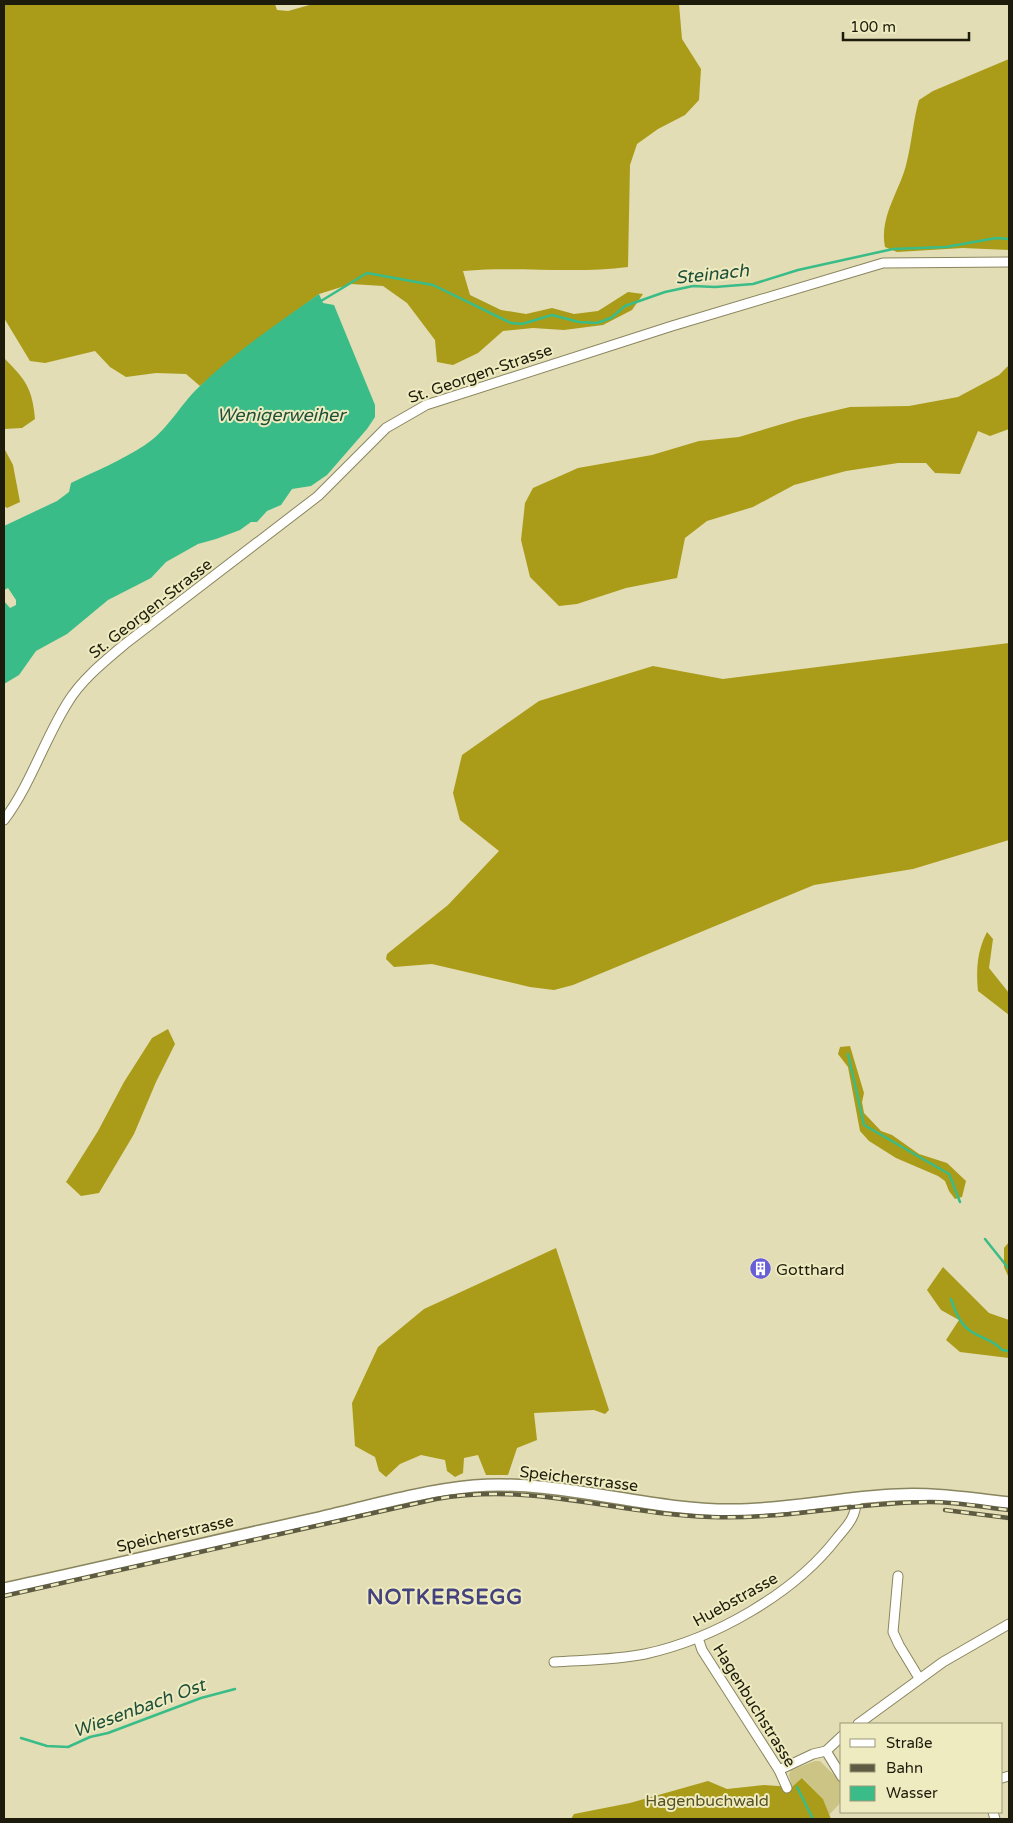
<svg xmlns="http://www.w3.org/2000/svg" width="1013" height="1823" viewBox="0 0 1013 1823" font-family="'Varela Round',sans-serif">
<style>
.green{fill:#cbc485}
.forest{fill:#aa9b18}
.water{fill:#39bc88}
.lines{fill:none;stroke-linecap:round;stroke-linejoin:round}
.stream{stroke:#39bc88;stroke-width:2.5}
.minor-casing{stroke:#89855e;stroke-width:11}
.major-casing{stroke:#89855e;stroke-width:14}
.minor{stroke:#fff;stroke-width:9}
.major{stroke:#fff;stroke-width:11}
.rail-casing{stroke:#5e5b43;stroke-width:4.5}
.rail{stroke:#efebc0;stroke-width:2.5;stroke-dasharray:8;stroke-linecap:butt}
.labels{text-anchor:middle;stroke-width:4;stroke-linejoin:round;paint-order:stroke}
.street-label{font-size:16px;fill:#1d1b0c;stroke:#efebc0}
.poi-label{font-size:16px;fill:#1d1b0c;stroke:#efebc0;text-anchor:start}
.park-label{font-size:16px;fill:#575122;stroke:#efebc0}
.water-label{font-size:18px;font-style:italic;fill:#1e503a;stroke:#efebc0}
.district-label{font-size:21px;font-weight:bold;letter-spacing:1px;fill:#43427f;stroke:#efebc0}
</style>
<rect width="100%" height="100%" fill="#e2ddb4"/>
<path class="green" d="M 815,1761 L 820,1761 L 842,1783 L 842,1801 L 829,1815 L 823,1799 L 803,1778 L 792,1787 L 789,1775 L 791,1770 Z"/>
<g class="forest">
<path d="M 4,4 L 275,4 L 277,10 L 288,11 L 313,4 L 679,4 L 682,39 L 701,69 L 699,100 L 685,115 L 658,129 L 637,144 L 630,165 L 628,267 C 574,274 518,266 463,271 L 470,295 L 501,310 L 526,314 L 552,308 L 574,314 L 598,311 L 628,292 L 643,294 L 632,310 L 603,325 L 564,330 L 533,328 L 503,331 L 478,353 L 453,365 L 437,362 L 435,340 L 407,303 L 383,286 L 351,284 L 319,294 L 243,350 L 200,386 L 186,374 L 156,373 L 126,377 L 110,367 L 95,351 L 45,363 L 30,361 L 4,318 Z"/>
<path d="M 1009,59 L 1009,250 L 963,248 L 897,252 L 885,247 C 879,215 901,190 907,161 C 912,141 913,121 919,100 L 933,91 Z"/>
<path d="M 4,358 C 26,380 32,388 35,419 L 22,428 L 4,429 Z"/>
<path d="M 1009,365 L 1009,429 L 990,436 L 978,431 L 960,474 L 935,473 L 926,463 L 898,463 L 846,471 L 794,485 L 753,507 L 707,521 L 685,538 L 677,578 L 626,588 L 577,604 L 559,606 L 530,577 L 521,540 L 525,503 L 533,488 L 578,468 L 652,455 L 699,441 L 739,437 L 799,419 L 850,407 L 909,406 L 958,397 L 999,375 Z"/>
<path d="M 4,448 L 13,465 L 20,502 L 7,508 L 4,506 Z"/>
<path d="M 1009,643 L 1009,840 L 913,869 L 814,885 L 573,985 L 554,990 L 530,987 L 432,964 L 394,967 L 386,959 L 387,954 L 448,905 L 499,851 L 460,820 L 453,793 L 462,755 L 539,701 L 653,666 L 723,679 Z"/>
<path d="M 987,932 L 993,939 L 989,968 L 1009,993 L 1009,1015 L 978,991 C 976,969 977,951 987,932 Z"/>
<path d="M 168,1029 L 175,1044 L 156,1082 L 134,1134 L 99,1193 L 81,1196 L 66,1182 L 98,1131 L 124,1082 L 152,1038 Z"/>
<path d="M 850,1046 L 864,1093 L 862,1102 L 864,1113 L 881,1131 L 892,1135 L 919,1154 L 947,1163 L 966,1181 L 962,1197 L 955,1199 L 949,1191 L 945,1181 L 938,1176 L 896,1158 L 869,1141 L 860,1131 L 848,1067 L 838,1054 L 840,1047 Z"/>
<path d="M 1009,1242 L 1009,1278 L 1004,1267 L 1004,1248 Z"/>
<path d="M 556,1248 L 609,1410 L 605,1414 L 594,1410 L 534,1413 L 537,1440 L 517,1448 L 508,1475 L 486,1475 L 478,1455 L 464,1458 L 463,1473 L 455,1477 L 447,1471 L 445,1460 L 421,1455 L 400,1464 L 386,1477 L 379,1471 L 375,1457 L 355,1446 L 352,1403 L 378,1347 L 424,1309 Z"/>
<path d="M 943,1267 L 989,1313 L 1009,1320 L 1009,1358 L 960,1352 L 946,1340 L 959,1320 L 941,1310 L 927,1290 Z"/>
<path d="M 802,1778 L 823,1799 L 831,1819 L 571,1819 L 574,1814 L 630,1803 L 708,1781 L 727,1789 L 764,1785 L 792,1787 Z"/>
</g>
<path class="water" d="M 319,294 L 323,303 L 334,305 L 375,405 L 375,417 L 367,429 L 327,475 L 311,486 L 292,489 L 281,505 L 267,511 L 257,522 L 251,522 L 240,530 L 216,539 L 198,544 L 166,562 L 151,578 L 108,600 L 67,634 L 36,651 L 19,675 L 4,684 L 4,601 L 10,608 L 16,605 L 16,600 L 8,588 L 4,590 L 4,526 L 57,501 L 69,492 L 71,483 C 96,471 122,460 145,445 C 168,430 179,406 199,387 C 235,352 278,323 319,294 Z"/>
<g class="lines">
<g class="stream">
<path d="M 321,301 L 367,273 L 433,285 L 511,323 L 522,324 L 552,315 L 579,322 L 597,323 L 611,318 L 625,306 L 665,292 L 693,286 L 715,287 L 753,284 L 798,270 L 893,249 L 946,247 L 996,238 L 1009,239"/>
<path d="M 848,1054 L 864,1125 L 949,1174 L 960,1202"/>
<path d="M 985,1239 L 1009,1269"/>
<path d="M 951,1299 C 955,1311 960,1325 972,1332 C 983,1339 994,1340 1002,1350 L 1009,1351"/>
<path d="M 21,1738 L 47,1746 L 68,1747 L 90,1737 L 108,1733 L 201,1698 L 235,1689"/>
<path d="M 797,1787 L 813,1819"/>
</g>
<defs>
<g id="minor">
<path d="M 4,820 C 31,784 44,740 68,702 C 82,679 105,661 125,644 L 318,496 L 386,428 L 426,405 L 672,326 L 883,263 L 1009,262"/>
<path d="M 898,1576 L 893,1632 L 899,1645 L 919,1678"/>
<path d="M 698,1638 L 702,1650 L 779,1770 L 787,1788"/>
<path d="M 554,1662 C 583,1660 616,1660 645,1654 C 714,1639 794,1594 837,1538 C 848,1525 857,1516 856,1498"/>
<path d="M 858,1724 L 943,1662 L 1009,1624"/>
<path d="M 826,1751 L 842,1777"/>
<path d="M 779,1770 L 813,1754 L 826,1751 L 842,1736"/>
<path d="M 1002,1778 L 1009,1776"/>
<path d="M 993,1812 L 995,1819"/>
</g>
<path id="major" d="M 4,1589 C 107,1567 210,1542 314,1519 C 367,1507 420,1491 474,1486 C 561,1479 647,1511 734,1510 C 789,1510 842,1497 897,1495 C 935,1493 972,1499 1009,1503"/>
</defs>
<use href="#minor" class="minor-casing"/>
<use href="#major" class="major-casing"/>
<use href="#minor" class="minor"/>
<use href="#major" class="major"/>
<defs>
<g id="rail">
<path d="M 945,1510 L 1009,1518"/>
<path d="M 4,1596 L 436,1499 C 535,1482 614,1514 711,1517 C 784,1520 857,1502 930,1502 C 957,1502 983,1507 1009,1510"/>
</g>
</defs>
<use href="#rail" class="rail-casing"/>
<use href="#rail" class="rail"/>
</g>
<defs>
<symbol id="building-disc" viewBox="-11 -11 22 22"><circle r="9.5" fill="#675ed8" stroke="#efebc0"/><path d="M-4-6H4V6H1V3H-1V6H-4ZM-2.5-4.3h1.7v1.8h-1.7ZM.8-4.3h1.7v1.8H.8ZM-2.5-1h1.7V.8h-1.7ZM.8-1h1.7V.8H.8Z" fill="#fff"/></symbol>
</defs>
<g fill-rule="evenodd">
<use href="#building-disc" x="748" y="1256" width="25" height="25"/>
</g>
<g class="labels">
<g class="street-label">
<text transform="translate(480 373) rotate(-19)" y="6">St. Georgen-Strasse</text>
<text transform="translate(150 608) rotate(-38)" y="6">St. Georgen-Strasse</text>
<text transform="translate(579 1478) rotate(7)" y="6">Speicherstrasse</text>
<text transform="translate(175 1533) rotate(-13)" y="6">Speicherstrasse</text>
<text transform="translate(735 1599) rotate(-29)" y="6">Huebstrasse</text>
<text transform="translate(755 1705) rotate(58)" y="6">Hagenbuchstrasse</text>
</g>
<g class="poi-label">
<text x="776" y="1275">Gotthard</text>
</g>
<g class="park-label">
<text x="707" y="1806">Hagenbuchwald</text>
</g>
<g class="water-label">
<text transform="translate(712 274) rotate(-6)" y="6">Steinach</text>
<text x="281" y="421">Wenigerweiher</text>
<text transform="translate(139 1708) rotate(-20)" y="6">Wiesenbach Ost</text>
</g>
<g class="district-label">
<text x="445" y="1604">NOTKERSEGG</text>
</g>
</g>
<rect width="1013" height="1823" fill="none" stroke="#1d1b0c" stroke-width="10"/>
<rect x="840" y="1723" width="162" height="90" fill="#efebc0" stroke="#9b9878"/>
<rect x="850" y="1739" width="25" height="8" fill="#ffffff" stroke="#9b9878"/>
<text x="886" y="1748" font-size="15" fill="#1d1b0c">Straße</text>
<rect x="850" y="1764" width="25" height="8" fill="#5e5b43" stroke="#9b9878"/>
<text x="886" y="1773" font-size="15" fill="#1d1b0c">Bahn</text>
<rect x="850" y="1786" width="25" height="15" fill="#39bc88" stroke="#9b9878"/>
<text x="886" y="1798" font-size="15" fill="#1d1b0c">Wasser</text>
<path d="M843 32v8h126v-8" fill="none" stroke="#1d1b0c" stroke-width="2.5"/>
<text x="850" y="32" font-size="15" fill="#1d1b0c" stroke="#efebc0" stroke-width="4" paint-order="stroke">100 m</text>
</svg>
